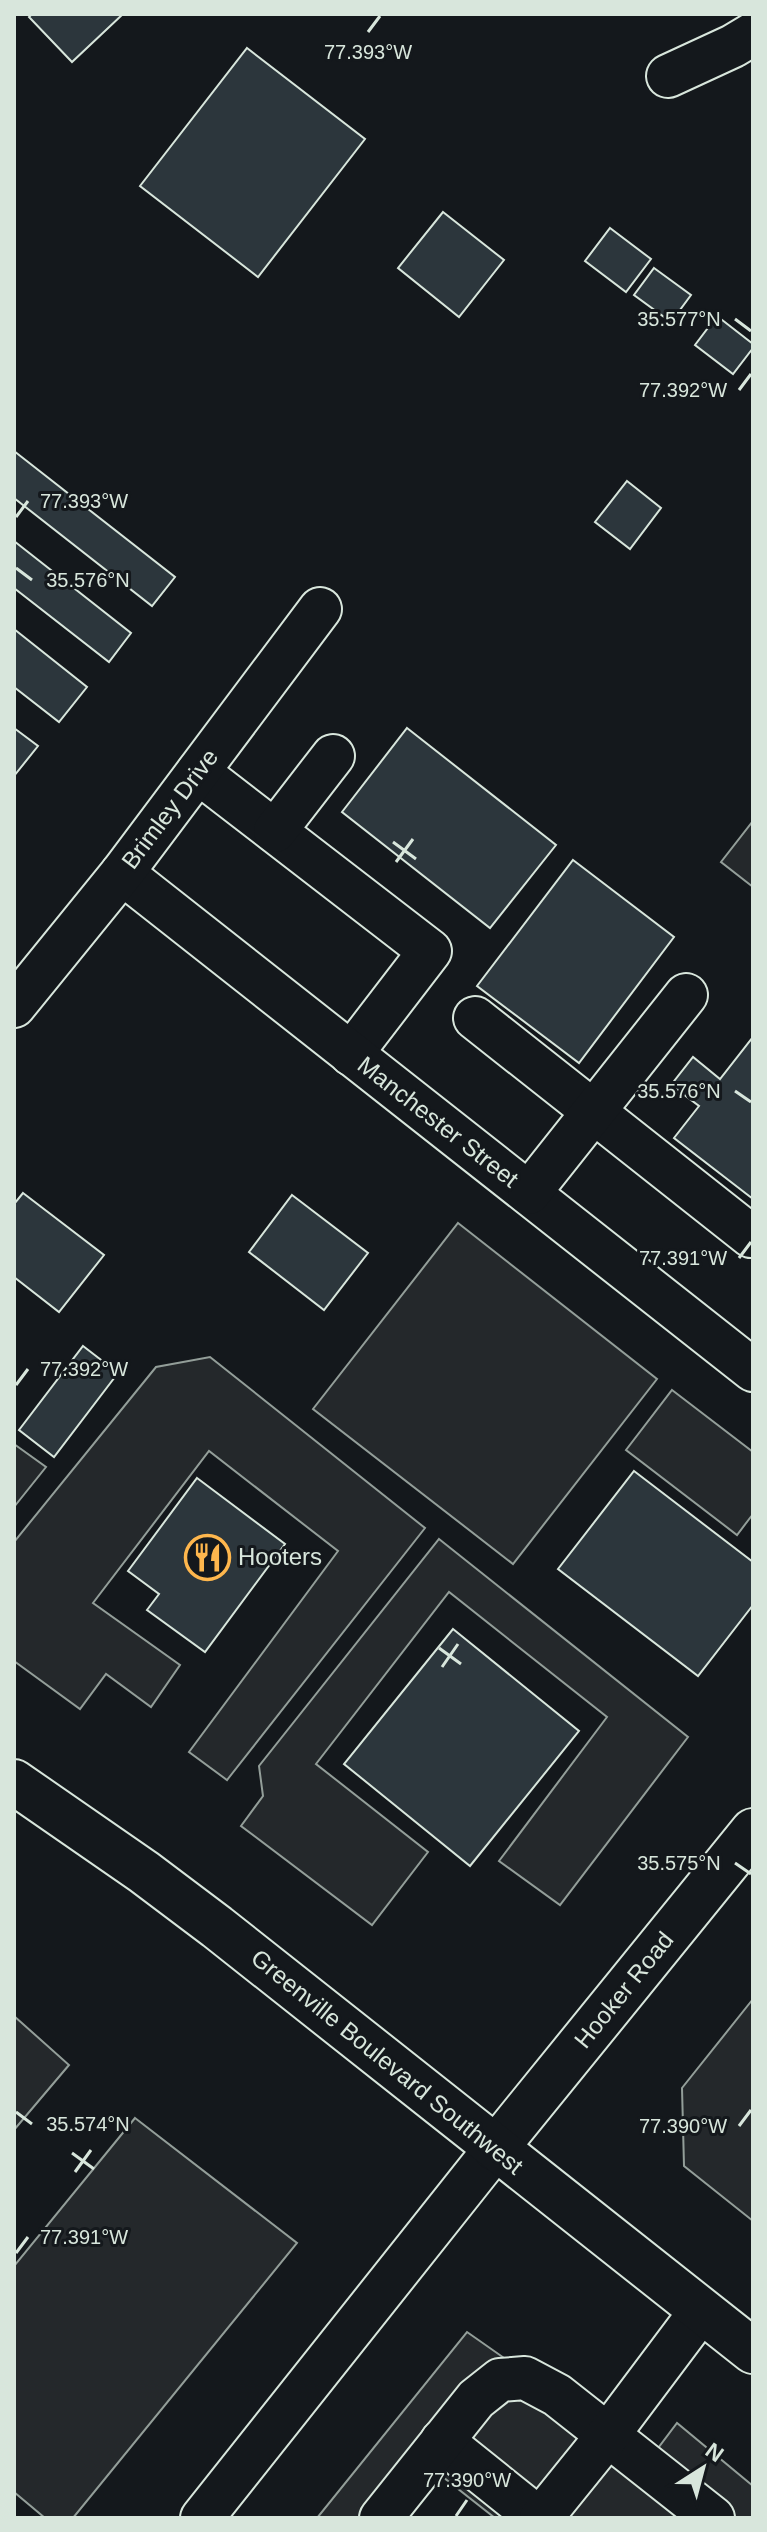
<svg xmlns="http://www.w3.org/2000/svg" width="767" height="2532" viewBox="0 0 767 2532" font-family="Helvetica,sans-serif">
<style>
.parking{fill:#24282b;stroke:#939e99;stroke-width:2}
.building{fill:#2c363c;stroke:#d8e6dc;stroke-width:2}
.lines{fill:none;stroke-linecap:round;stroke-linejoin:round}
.minor-casing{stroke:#d8e6dc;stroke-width:46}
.major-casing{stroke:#d8e6dc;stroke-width:48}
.highway-casing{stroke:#d8e6dc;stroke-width:48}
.minor{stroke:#14181c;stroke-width:42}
.major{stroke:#14181c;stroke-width:44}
.highway{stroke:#14181c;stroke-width:44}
.ticks{fill:none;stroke:#d8e6dc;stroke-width:3}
.labels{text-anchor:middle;stroke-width:6;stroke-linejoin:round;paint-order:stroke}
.street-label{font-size:24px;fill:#d8e6dc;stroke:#14181c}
.poi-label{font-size:24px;fill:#d8e6dc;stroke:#14181c;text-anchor:start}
.ticks-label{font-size:20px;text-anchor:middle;fill:#d8e6dc;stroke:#14181c;stroke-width:6;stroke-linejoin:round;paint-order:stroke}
</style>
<rect width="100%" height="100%" fill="#14181c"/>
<g class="parking">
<path d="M 753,821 L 753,887 L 721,862 Z"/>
<path d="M 458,1223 L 657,1379 L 513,1564 L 313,1409 Z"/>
<path d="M 210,1357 L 425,1528 L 227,1780 L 189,1752 L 338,1551 L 209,1451 L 93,1603 L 180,1665 L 151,1707 L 106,1674 L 80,1709 L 14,1661 L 14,1542 L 156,1367 Z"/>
<path d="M 672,1390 L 753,1452 L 753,1514 L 737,1535 L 626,1450 Z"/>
<path d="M 14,1444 L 46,1467 L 14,1507 Z"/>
<path d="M 439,1539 L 688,1737 L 560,1905 L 499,1861 L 607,1717 L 449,1592 L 316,1764 L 428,1852 L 372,1925 L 241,1826 L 263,1796 L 259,1766 Z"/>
<path d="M 753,1999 L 753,2221 L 684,2166 L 682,2088 Z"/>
<path d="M 14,2016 L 69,2065 L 14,2130 Z"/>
<path d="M 135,2118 L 297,2243 L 73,2518 L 45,2518 L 14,2492 L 14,2266 Z"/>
<path d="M 467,2332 L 557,2395 L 646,2464 L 677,2423 L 753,2486 L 753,2518 L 495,2518 L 439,2474 L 404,2518 L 317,2518 Z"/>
</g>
<g class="building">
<path d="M 32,14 L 123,14 L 72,62 L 29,17 Z"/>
<path d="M 247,48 L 365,139 L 258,277 L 140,186 Z"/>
<path d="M 443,212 L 504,260 L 459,317 L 398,268 Z"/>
<path d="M 610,228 L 651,259 L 626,292 L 585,261 Z"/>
<path d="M 654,268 L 691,295 L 671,322 L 634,295 Z"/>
<path d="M 717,316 L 753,344 L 753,348 L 733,374 L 695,345 Z"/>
<path d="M 14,451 L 175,577 L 152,606 L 14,498 Z"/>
<path d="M 627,481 L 661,508 L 630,549 L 595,522 Z"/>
<path d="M 14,541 L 131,633 L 109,662 L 14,588 Z"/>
<path d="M 14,629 L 87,687 L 59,722 L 14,687 Z"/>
<path d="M 14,728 L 38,746 L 14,776 Z"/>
<path d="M 407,728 L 556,845 L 490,928 L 342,812 Z"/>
<path d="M 573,860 L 674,937 L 579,1063 L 477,986 Z"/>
<path d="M 753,1037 L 753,1199 L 674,1138 L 699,1106 L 671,1085 L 693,1057 L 720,1079 Z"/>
<path d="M 23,1193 L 104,1255 L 59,1312 L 14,1277 L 14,1204 Z"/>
<path d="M 292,1195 L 368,1253 L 324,1310 L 249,1252 Z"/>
<path d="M 83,1346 L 118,1373 L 54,1457 L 19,1430 Z"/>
<path d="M 634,1471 L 753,1562 L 753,1605 L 698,1676 L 558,1569 Z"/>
<path d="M 197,1478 L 285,1544 L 205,1652 L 147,1610 L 159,1594 L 128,1571 Z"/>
<path d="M 453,1629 L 579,1731 L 470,1866 L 344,1764 Z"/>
</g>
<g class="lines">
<defs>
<g id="minor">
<path d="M 668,76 L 733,46 L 753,34"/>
<path d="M 198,772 L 430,951 L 351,1054"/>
<path d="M 275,831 L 333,756"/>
<path d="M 122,873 L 753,1370"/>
<path d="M 14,1006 L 122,873 L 320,609"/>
<path d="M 475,1018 L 751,1236"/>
<path d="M 529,1193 L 686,995"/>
<path d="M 442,2441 L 538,2518"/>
<path d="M 202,2518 L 495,2149"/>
<path d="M 381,2518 L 476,2399 L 500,2380 L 525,2378 L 557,2395 L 713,2518"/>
<path d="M 541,2518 L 608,2435 L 701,2311"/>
</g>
<path id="major" d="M 495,2149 L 753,1831"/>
<path id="highway" d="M 14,1782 L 144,1872 L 217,1927 L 753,2351"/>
</defs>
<use href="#minor" class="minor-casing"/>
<use href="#major" class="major-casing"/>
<use href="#highway" class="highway-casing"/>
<use href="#minor" class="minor"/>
<use href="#major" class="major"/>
<use href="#highway" class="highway"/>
</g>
<path class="ticks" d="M 368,32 L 380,16M 735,319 L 751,331M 739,390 L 751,374M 16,517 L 28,501M 16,568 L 32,580M 393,842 L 416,859M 396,862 L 413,839M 735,1091 L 751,1102M 739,1258 L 751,1242M 16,1385 L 28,1369M 439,1648 L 461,1664M 442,1667 L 458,1644M 735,1863 L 751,1874M 16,2112 L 32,2124M 739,2126 L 751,2110M 72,2153 L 94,2169M 75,2172 L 91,2150M 16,2253 L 28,2237M 456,2516 L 467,2500"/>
<defs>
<symbol id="restaurant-ring" viewBox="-11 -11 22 22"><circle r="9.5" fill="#14181c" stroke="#ffb74d" stroke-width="1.5"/><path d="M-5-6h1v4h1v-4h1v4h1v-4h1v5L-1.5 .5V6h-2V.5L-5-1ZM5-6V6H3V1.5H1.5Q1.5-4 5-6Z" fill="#ffb74d"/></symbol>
</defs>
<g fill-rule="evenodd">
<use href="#restaurant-ring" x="182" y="1532" width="51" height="51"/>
</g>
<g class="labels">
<g class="street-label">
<text transform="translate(170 809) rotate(-53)" y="8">Brimley Drive</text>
<text transform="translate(438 1122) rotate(38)" y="8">Manchester Street</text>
<text transform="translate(624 1990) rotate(-51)" y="8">Hooker Road</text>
<text transform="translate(387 2062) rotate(39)" y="8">Greenville Boulevard Southwest</text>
</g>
<g class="poi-label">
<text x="238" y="1565">Hooters</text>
</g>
</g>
<g class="ticks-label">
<text x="368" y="59">77.393°W</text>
<text x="679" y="326">35.577°N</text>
<text x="683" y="397">77.392°W</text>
<text x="84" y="508">77.393°W</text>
<text x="88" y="587">35.576°N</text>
<text x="679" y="1098">35.576°N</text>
<text x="683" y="1265">77.391°W</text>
<text x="84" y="1376">77.392°W</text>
<text x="679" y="1870">35.575°N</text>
<text x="88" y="2131">35.574°N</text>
<text x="683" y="2133">77.390°W</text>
<text x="84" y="2244">77.391°W</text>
<text x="467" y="2487">77.390°W</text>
</g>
<rect width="767" height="2532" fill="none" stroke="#d8e6dc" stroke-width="32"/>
<g transform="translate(703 2468) rotate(36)" stroke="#14181c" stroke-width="6" paint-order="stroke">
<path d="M0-6L14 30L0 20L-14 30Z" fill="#d8e6dc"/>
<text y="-12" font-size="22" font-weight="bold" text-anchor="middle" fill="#d8e6dc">N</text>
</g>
</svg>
